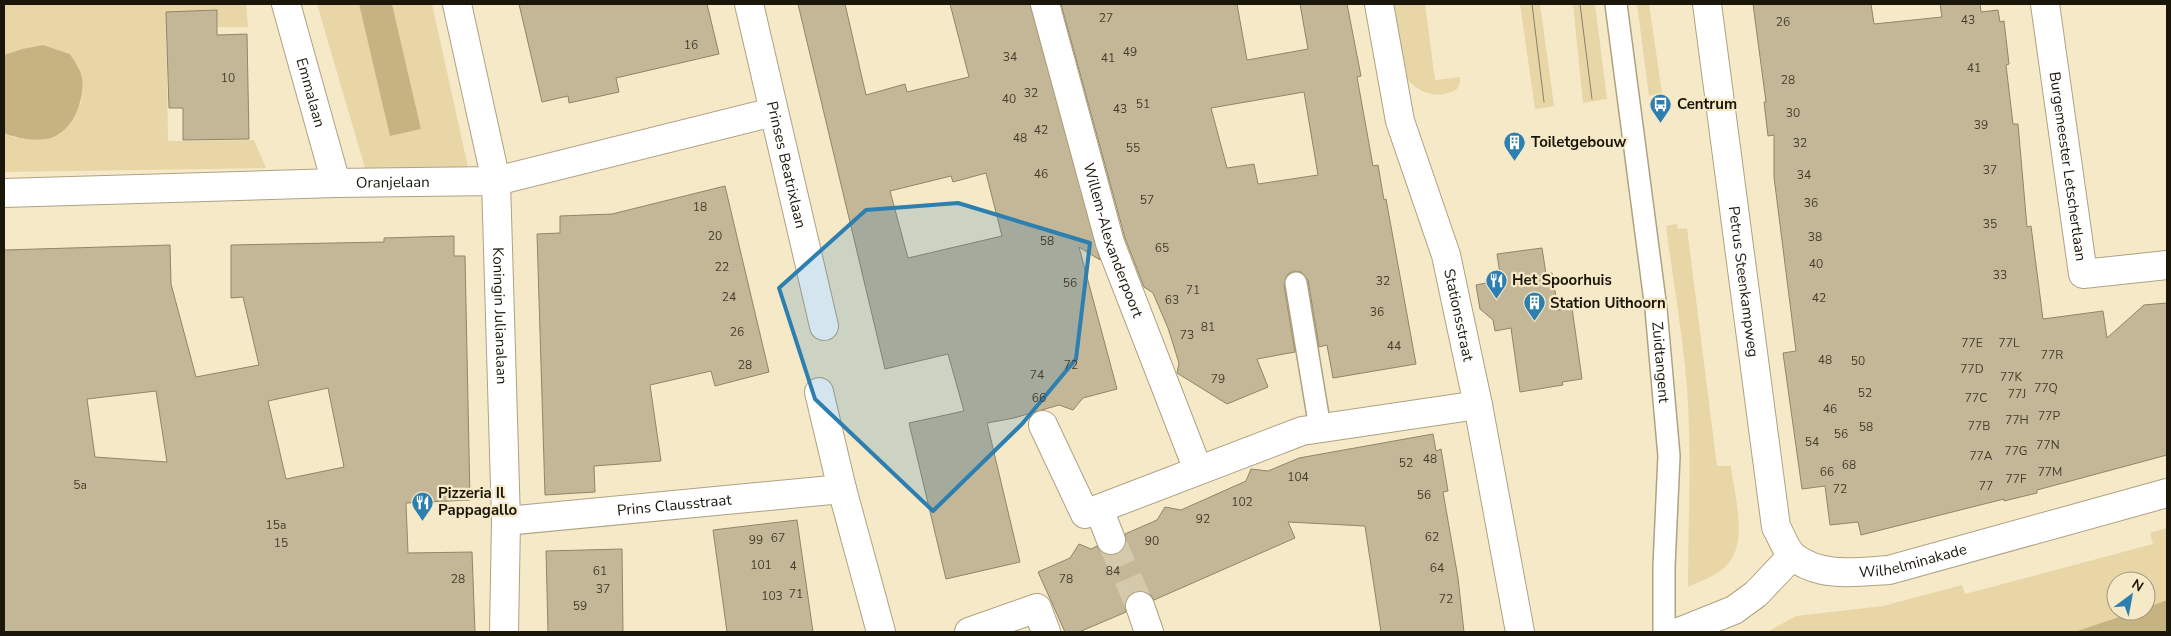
<svg xmlns="http://www.w3.org/2000/svg" width="2171" height="636" viewBox="0 0 2171 636" font-family="'Nunito Sans',sans-serif">
<style>
.green{fill:#e8d6a7}
.water{fill:#c7b381}
.building{fill:#c4b798;stroke:#918567;fill-rule:evenodd}
.lines{fill:none;stroke-linecap:round;stroke-linejoin:round}
.minor-tunnel{stroke:#d5c9ac;stroke-width:28;stroke-dasharray:28 14;stroke-linecap:butt}
.service-casing{stroke:#aea283;stroke-width:24}
.minor-casing{stroke:#aea283;stroke-width:30}
.tertiary-casing{stroke:#aea283;stroke-width:30}
.service{stroke:#fff;stroke-width:21}
.minor{stroke:#fff;stroke-width:28}
.tertiary{stroke:#fff;stroke-width:28}
.tram{stroke:#8a816b;stroke-width:1}
.marked{fill:#2d7fb0;fill-opacity:0.2;stroke:#2d7fb0;stroke-width:4;stroke-linejoin:round}
.labels{text-anchor:middle;stroke-width:4.5;stroke-linejoin:round;paint-order:stroke}
.number-label{font-size:12px;fill:#443e2e}
.street-label{font-size:15px;fill:#1a160a;stroke:#f6e9c8}
.poi-label{font-size:15px;font-weight:bold;fill:#1a160a;stroke:#f6e9c8;text-anchor:start}
</style>
<rect width="100%" height="100%" fill="#f6e9c8"/>
<g class="green">
<path d="M 4,4 L 246,4 L 248,27 L 218,27 L 217,10 L 166,12 L 168,141 L 254,140 L 266,168 L 4,172 L 4,133 L 16,138 L 81,104 L 82,76 L 70,54 L 43,45 L 22,49 L 4,55 Z"/>
<path d="M 317,4 L 359,4 L 391,135 L 421,129 L 392,4 L 432,4 L 468,167 L 365,168 Z"/>
<path d="M 1394,4 L 1425,4 L 1435,80 L 1460,77 L 1460,83 L 1457,89 C 1439,100 1420,94 1407,79 Z"/>
<path d="M 1520,4 L 1540,4 L 1554,106 L 1535,109 Z"/>
<path d="M 1573,4 L 1595,4 L 1607,99 L 1583,103 Z"/>
<path d="M 1637,4 L 1649,4 L 1662,93 L 1649,96 Z"/>
<path d="M 1677,224 L 1678,229 L 1687,228 L 1717,466 L 1731,466 C 1734,495 1750,545 1725,567 C 1715,576 1701,581 1688,587 C 1688,513 1693,439 1685,366 C 1680,319 1672,272 1666,226 Z"/>
<path d="M 2167,528 L 2167,600 L 2146,608 L 2146,581 L 2116,581 L 2116,611 L 2137,611 L 2074,632 L 1767,632 L 1796,616 L 1883,606 L 1962,585 L 1965,594 L 2153,544 L 2150,533 Z"/>
</g>
<g class="water">
<path d="M 359,4 L 392,4 L 421,129 L 390,136 Z"/>
<path d="M 43,45 L 70,54 C 74,61 81,70 82,78 C 85,101 72,135 46,139 C 32,141 16,138 4,133 L 4,55 L 22,49 Z"/>
<path d="M 2167,600 L 2167,632 L 2074,632 L 2137,611 L 2146,611 L 2146,608 Z"/>
</g>
<g class="building">
<path d="M 519,4 L 707,4 L 719,54 L 616,78 L 619,92 L 569,103 L 568,96 L 542,102 Z"/>
<path d="M 798,4 L 845,4 L 866,95 L 905,84 L 907,92 L 969,77 L 950,4 L 1030,4 L 1100,260 L 1079,247 L 1117,389 L 1083,398 L 1073,410 L 1059,405 L 1014,418 L 987,423 L 1020,562 L 946,579 L 909,423 L 964,411 L 948,354 L 885,369 ZM 986,173 L 1002,236 L 908,258 L 890,191 L 951,176 L 953,182 Z"/>
<path d="M 1061,4 L 1237,4 L 1247,60 L 1308,49 L 1300,4 L 1347,4 L 1361,76 L 1357,77 L 1373,166 L 1378,165 L 1384,200 L 1386,199 L 1416,364 L 1333,378 L 1327,345 L 1319,347 L 1308,280 L 1301,272 L 1294,271 L 1288,274 L 1284,285 L 1295,352 L 1257,359 L 1268,387 L 1227,404 L 1177,373 L 1179,363 L 1168,328 L 1153,293 L 1144,287 L 1125,238 ZM 1304,92 L 1318,175 L 1258,184 L 1254,164 L 1227,168 L 1211,108 Z"/>
<path d="M 1753,4 L 1871,4 L 1874,24 L 1942,17 L 1940,4 L 1980,4 L 1981,12 L 1998,10 L 2000,22 L 2004,21 L 2009,64 L 2006,65 L 2013,124 L 2018,124 L 2027,227 L 2031,226 L 2043,319 L 2103,311 L 2107,338 L 2144,305 L 2167,303 L 2167,455 L 2037,490 L 2037,493 L 2004,501 L 2004,499 L 1861,535 L 1858,522 L 1830,525 L 1825,486 L 1802,489 L 1783,353 L 1796,351 L 1774,177 L 1774,135 L 1768,136 L 1764,102 L 1766,102 Z"/>
<path d="M 217,10 L 217,35 L 247,34 L 249,139 L 183,140 L 183,108 L 169,108 L 166,12 Z"/>
<path d="M 725,186 L 769,372 L 715,386 L 711,371 L 650,385 L 661,461 L 594,466 L 595,492 L 545,495 L 537,234 L 560,233 L 560,216 L 612,214 Z"/>
<path d="M 454,236 L 454,256 L 465,256 L 470,500 L 406,503 L 408,553 L 472,552 L 475,632 L 4,632 L 4,250 L 170,245 L 171,284 L 196,377 L 259,365 L 243,297 L 231,298 L 231,245 L 384,242 L 384,238 ZM 328,388 L 344,467 L 286,479 L 268,401 ZM 156,391 L 167,462 L 95,457 L 87,399 Z"/>
<path d="M 1542,248 L 1546,274 L 1552,273 L 1558,310 L 1572,308 L 1582,379 L 1562,382 L 1563,385 L 1520,392 L 1511,328 L 1495,331 L 1493,320 L 1480,309 L 1476,285 L 1501,280 L 1497,254 Z"/>
<path d="M 1433,434 L 1436,451 L 1441,449 L 1448,491 L 1443,492 L 1458,578 L 1464,632 L 1381,632 L 1365,526 L 1288,522 L 1295,538 L 1154,600 L 1150,594 L 1143,591 L 1134,591 L 1129,595 L 1125,603 L 1126,612 L 1079,632 L 1065,632 L 1038,572 L 1070,558 L 1079,544 L 1091,549 L 1097,546 L 1102,552 L 1108,555 L 1116,555 L 1123,550 L 1126,543 L 1125,534 L 1157,520 L 1165,507 L 1181,510 L 1246,481 L 1251,469 L 1268,471 L 1299,458 Z"/>
<path d="M 797,520 L 813,632 L 727,632 L 713,530 Z"/>
<path d="M 622,549 L 623,632 L 548,632 L 546,551 Z"/>
</g>
<g class="lines">
<path class="minor-tunnel" d="M 1111,540 L 1140,606"/>
<defs>
<g id="service">
<path id="s1" d="M 1616,4 L 1656,309 L 1669,456 L 1664,566 L 1664,632"/>
<path d="M 1296,283 L 1320,428"/>
</g>
<g id="minor">
<path id="s2" d="M 286,4 L 336,183"/>
<path id="s3" d="M 457,4 L 496,181 L 506,521 L 504,632"/>
<path id="s4" d="M 749,4 L 824,326"/>
<path id="s5" d="M 1045,4 L 1110,243 L 1198,470"/>
<path id="s6" d="M 1379,4 L 1400,121 L 1446,255 L 1478,405 L 1520,632"/>
<path id="s7" d="M 2045,4 L 2083,274 L 2167,265"/>
<path id="s8" d="M 4,193 L 336,183 L 496,181 L 773,112"/>
<path d="M 819,392 L 842,489 L 881,632"/>
<path d="M 1043,425 L 1085,514 L 1302,431 L 1478,405"/>
<path d="M 1099,509 L 1111,540"/>
<path id="s9" d="M 506,521 L 842,489"/>
<path d="M 1140,606 L 1149,632"/>
<path d="M 969,632 L 1037,608 L 1046,632"/>
<path d="M 1679,632 L 1734,610 L 1756,594 L 1792,556"/>
</g>
<g id="tertiary">
<path id="s10" d="M 1707,4 L 1776,527 C 1781,535 1786,551 1794,557 C 1821,578 1857,572 1889,570 L 2167,493"/>
</g>
</defs>
<use href="#service" class="service-casing"/>
<use href="#minor" class="minor-casing"/>
<use href="#tertiary" class="tertiary-casing"/>
<use href="#service" class="service"/>
<use href="#minor" class="minor"/>
<use href="#tertiary" class="tertiary"/>
<g class="tram">
<path d="M 1532,4 L 1544,102"/>
<path d="M 1580,4 L 1592,99"/>
</g>
</g>
<path class="marked" d="M 958,203 L 1090,243 L 1076,359 L 1022,424 L 933,511 L 815,399 L 779,288 L 866,210 Z"/>
<defs>
<symbol id="bus-pin" viewBox="-11 -11 22 30"><path d="M0 17L-7.5 6A9.5 9.5 0 1 1 7.5 6Z" fill="#2d7fb0" stroke="#f6e9c8"/><path d="M-5-6H5V4H4V6H2V4H-2V6H-4V4H-5ZM-3.5-4V0h7V-4ZM-3.5 1.2v1.5H-2V1.2ZM2 1.2v1.5H3.5V1.2Z" fill="#fff"/></symbol>
<symbol id="building-pin" viewBox="-11 -11 22 30"><path d="M0 17L-7.5 6A9.5 9.5 0 1 1 7.5 6Z" fill="#2d7fb0" stroke="#f6e9c8"/><path d="M-4-6H4V6H1V3H-1V6H-4ZM-2.5-4.3h1.7v1.8h-1.7ZM.8-4.3h1.7v1.8H.8ZM-2.5-1h1.7V.8h-1.7ZM.8-1h1.7V.8H.8Z" fill="#fff"/></symbol>
<symbol id="restaurant-pin" viewBox="-11 -11 22 30"><path d="M0 17L-7.5 6A9.5 9.5 0 1 1 7.5 6Z" fill="#2d7fb0" stroke="#f6e9c8"/><path d="M-5-6h1v4h1v-4h1v4h1v-4h1v5L-1.5 .5V6h-2V.5L-5-1ZM5-6V6H3V1.5H1.5Q1.5-4 5-6Z" fill="#fff"/></symbol>
</defs>
<g fill-rule="evenodd">
<use href="#bus-pin" x="1648" y="92" width="25" height="34"/>
<use href="#building-pin" x="1502" y="130" width="25" height="34"/>
<use href="#restaurant-pin" x="1484" y="268" width="25" height="34"/>
<use href="#building-pin" x="1522" y="290" width="25" height="34"/>
<use href="#restaurant-pin" x="410" y="490" width="25" height="34"/>
</g>
<g class="labels">
<g class="number-label">
<text x="1106" y="22">27</text>
<text x="1968" y="24">43</text>
<text x="1783" y="26">26</text>
<text x="691" y="49">16</text>
<text x="1130" y="56">49</text>
<text x="1010" y="61">34</text>
<text x="1108" y="62">41</text>
<text x="1974" y="72">41</text>
<text x="228" y="82">10</text>
<text x="1788" y="84">28</text>
<text x="1031" y="97">32</text>
<text x="1009" y="103">40</text>
<text x="1143" y="108">51</text>
<text x="1120" y="113">43</text>
<text x="1793" y="117">30</text>
<text x="1981" y="129">39</text>
<text x="1041" y="134">42</text>
<text x="1020" y="142">48</text>
<text x="1800" y="147">32</text>
<text x="1133" y="152">55</text>
<text x="1990" y="174">37</text>
<text x="1041" y="178">46</text>
<text x="1804" y="179">34</text>
<text x="1147" y="204">57</text>
<text x="1811" y="207">36</text>
<text x="700" y="211">18</text>
<text x="1990" y="228">35</text>
<text x="715" y="240">20</text>
<text x="1815" y="241">38</text>
<text x="1047" y="245">58</text>
<text x="1162" y="252">65</text>
<text x="1816" y="268">40</text>
<text x="722" y="271">22</text>
<text x="2000" y="279">33</text>
<text x="1383" y="285">32</text>
<text x="1070" y="287">56</text>
<text x="1193" y="294">71</text>
<text x="729" y="301">24</text>
<text x="1819" y="302">42</text>
<text x="1172" y="304">63</text>
<text x="1377" y="316">36</text>
<text x="1208" y="331">81</text>
<text x="737" y="336">26</text>
<text x="1187" y="339">73</text>
<text x="1972" y="347">77E</text>
<text x="2009" y="347">77L</text>
<text x="1394" y="350">44</text>
<text x="2052" y="359">77R</text>
<text x="1825" y="364">48</text>
<text x="1858" y="365">50</text>
<text x="745" y="369">28</text>
<text x="1071" y="369">72</text>
<text x="1972" y="373">77D</text>
<text x="1037" y="379">74</text>
<text x="2011" y="381">77K</text>
<text x="1218" y="383">79</text>
<text x="2046" y="392">77Q</text>
<text x="1865" y="397">52</text>
<text x="2017" y="398">77J</text>
<text x="1039" y="402">66</text>
<text x="1976" y="402">77C</text>
<text x="1830" y="413">46</text>
<text x="2049" y="420">77P</text>
<text x="2017" y="424">77H</text>
<text x="1979" y="430">77B</text>
<text x="1866" y="431">58</text>
<text x="1841" y="438">56</text>
<text x="1812" y="446">54</text>
<text x="2048" y="449">77N</text>
<text x="2016" y="455">77G</text>
<text x="1981" y="460">77A</text>
<text x="1430" y="463">48</text>
<text x="1406" y="467">52</text>
<text x="1849" y="469">68</text>
<text x="1827" y="476">66</text>
<text x="2050" y="476">77M</text>
<text x="1298" y="481">104</text>
<text x="2016" y="483">77F</text>
<text x="80" y="489">5a</text>
<text x="1986" y="490">77</text>
<text x="1840" y="493">72</text>
<text x="1424" y="499">56</text>
<text x="1242" y="506">102</text>
<text x="1203" y="523">92</text>
<text x="276" y="529">15a</text>
<text x="1432" y="541">62</text>
<text x="778" y="542">67</text>
<text x="756" y="544">99</text>
<text x="1152" y="545">90</text>
<text x="281" y="547">15</text>
<text x="761" y="569">101</text>
<text x="793" y="570">4</text>
<text x="1437" y="572">64</text>
<text x="600" y="575">61</text>
<text x="1113" y="575">84</text>
<text x="458" y="583">28</text>
<text x="1066" y="583">78</text>
<text x="603" y="593">37</text>
<text x="796" y="598">71</text>
<text x="772" y="600">103</text>
<text x="1446" y="603">72</text>
<text x="580" y="610">59</text>
</g>
<g class="street-label">
<text dy="5" stroke="none"><textPath href="#s2" startOffset="92">Emmalaan</textPath></text>
<text dy="5" stroke="none"><textPath href="#s4" startOffset="165">Prinses Beatrixlaan</textPath></text>
<text dy="5" stroke="none"><textPath href="#s7" startOffset="164">Burgemeester Letschertlaan</textPath></text>
<text dy="5" stroke="none"><textPath href="#s8" startOffset="389">Oranjelaan</textPath></text>
<text dy="5" stroke="none"><textPath href="#s5" startOffset="246">Willem-Alexanderpoort</textPath></text>
<text dy="5" stroke="none"><textPath href="#s10" startOffset="280">Petrus Steenkampweg</textPath></text>
<text dy="5" stroke="none"><textPath href="#s6" startOffset="322">Stationsstraat</textPath></text>
<text dy="5" stroke="none"><textPath href="#s3" startOffset="316">Koningin Julianalaan</textPath></text>
<text dy="5" stroke="none"><textPath href="#s1" startOffset="361">Zuidtangent</textPath></text>
<text dy="5" stroke="none"><textPath href="#s9" startOffset="169">Prins Clausstraat</textPath></text>
<text dy="5" stroke="none"><textPath href="#s10" startOffset="686">Wilhelminakade</textPath></text>
</g>
<g class="poi-label">
<text x="1677" y="109">Centrum</text>
<text x="1531" y="147">Toiletgebouw</text>
<text x="1512" y="285">Het Spoorhuis</text>
<text x="1550" y="308">Station Uithoorn</text>
<text x="438" y="498">Pizzeria Il<tspan x="438" dy="17">Pappagallo</tspan></text>
</g>
</g>
<rect width="2171" height="636" fill="none" stroke="#1a160a" stroke-width="10"/>
<g transform="translate(2131 596) rotate(32)"><circle r="24" fill="#f6e9c8" stroke="#9e957c"/>
<path d="M0-4L9 19L0 12L-9 19Z" fill="#2d7fb0"/>
<text y="-8" font-size="14" font-weight="bold" text-anchor="middle" fill="#1a160a">N</text>
</g>
</svg>
